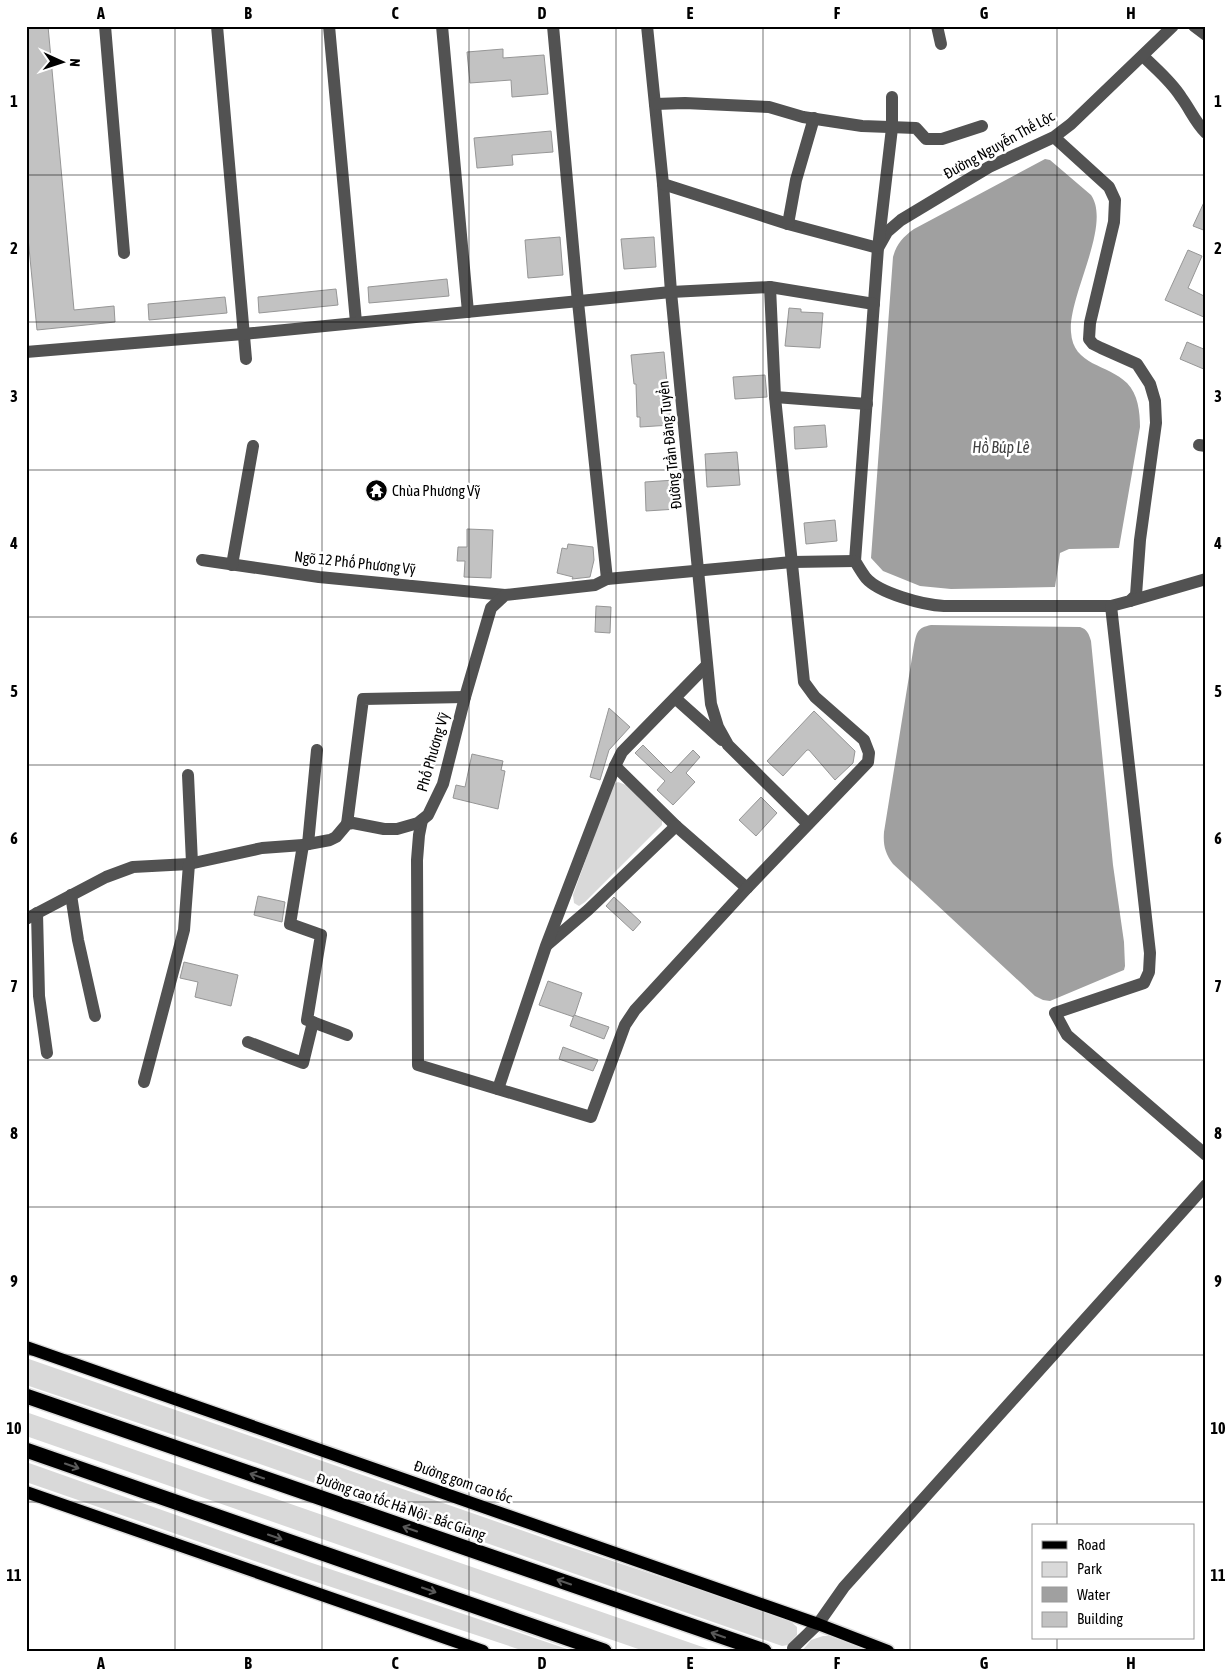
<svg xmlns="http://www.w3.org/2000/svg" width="1232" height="1677" viewBox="0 0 1232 1677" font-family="'Asap Condensed',sans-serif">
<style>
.green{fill:#d9d9d9}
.water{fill:#a0a0a0}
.building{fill:#c2c2c2;stroke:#969696}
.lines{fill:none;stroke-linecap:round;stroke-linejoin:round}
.major-casing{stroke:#dbdbdb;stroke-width:15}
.highway-casing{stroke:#dbdbdb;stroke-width:18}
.minor{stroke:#525252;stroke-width:12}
.major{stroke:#000;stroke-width:12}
.highway{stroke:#000;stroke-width:15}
.oneway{stroke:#595959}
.grid{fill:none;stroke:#000;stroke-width:1;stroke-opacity:0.55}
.labels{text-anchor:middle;stroke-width:5;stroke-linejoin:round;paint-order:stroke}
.street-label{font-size:15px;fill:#000;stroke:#fff}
.poi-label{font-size:15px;fill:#000;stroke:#fff;text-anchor:start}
.water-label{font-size:16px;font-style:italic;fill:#414141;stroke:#fff}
.neatline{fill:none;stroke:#000;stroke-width:2}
.grid-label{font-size:16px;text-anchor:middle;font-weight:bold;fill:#000}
</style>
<rect width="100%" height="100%" fill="#fff"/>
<g class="green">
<path d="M 618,782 L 626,785 L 662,817 L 662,825 L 585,902 L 579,906 L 574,903 L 573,895 L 610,792 L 614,784 Z"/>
<path d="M 26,1358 L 558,1543 L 788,1619 L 797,1627 L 797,1635 L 788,1645 L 782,1646 L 257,1463 L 26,1385 Z"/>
<path d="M 26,1412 L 714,1651 L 644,1651 L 26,1436 Z"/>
<path d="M 26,1462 L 309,1562 L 573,1651 L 524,1651 L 295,1575 L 26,1482 Z"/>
<path d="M 823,1636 L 830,1636 L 868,1651 L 802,1651 L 811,1640 Z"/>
</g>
<g class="water">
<path d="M 1045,159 L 1050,160 L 1091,195 C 1112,225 1068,296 1071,332 C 1073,366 1108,364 1127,383 C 1138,394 1140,412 1140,427 L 1119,548 L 1069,549 L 1060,553 L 1055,587 L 951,589 L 920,586 L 883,571 L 871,558 L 893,257 C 897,243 903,237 914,229 Z"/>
<path d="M 931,625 L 1080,627 C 1087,629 1089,634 1091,641 L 1113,865 L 1124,942 L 1125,966 L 1124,970 L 1119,972 L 1050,1001 L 1043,1000 L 1035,996 L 893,864 C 885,853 883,845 884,832 L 914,645 C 917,632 917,628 931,625 Z"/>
</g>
<g class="building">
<path d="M 26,26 L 48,26 L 74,310 L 114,306 L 115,322 L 37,330 L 26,217 Z"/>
<path d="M 503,49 L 503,58 L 544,55 L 548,94 L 512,97 L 511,80 L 470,83 L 467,52 Z"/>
<path d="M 551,131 L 553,152 L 512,155 L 513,165 L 477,168 L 474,138 Z"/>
<path d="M 1206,198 L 1206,231 L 1193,226 Z"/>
<path d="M 560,237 L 563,275 L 528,278 L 525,240 Z"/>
<path d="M 654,237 L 656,267 L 624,269 L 621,239 Z"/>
<path d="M 1188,250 L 1202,256 L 1188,288 L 1206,297 L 1206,318 L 1165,300 Z"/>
<path d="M 447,279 L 449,296 L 369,303 L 368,287 Z"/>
<path d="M 336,289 L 338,305 L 259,313 L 258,297 Z"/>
<path d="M 225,297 L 227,313 L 149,320 L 148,304 Z"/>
<path d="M 789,308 L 801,309 L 801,312 L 823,313 L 820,348 L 785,346 Z"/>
<path d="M 1187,342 L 1206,350 L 1206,370 L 1180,359 Z"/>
<path d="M 664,352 L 671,425 L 640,427 L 640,417 L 637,417 L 636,384 L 634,384 L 633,375 L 631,355 Z"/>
<path d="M 765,375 L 767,397 L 735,399 L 733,377 Z"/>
<path d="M 825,425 L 827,447 L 795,449 L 794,427 Z"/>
<path d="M 737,452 L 740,485 L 707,487 L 705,454 Z"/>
<path d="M 675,480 L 677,509 L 646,511 L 645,482 Z"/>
<path d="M 835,520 L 837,541 L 806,544 L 804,523 Z"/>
<path d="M 467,529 L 493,530 L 491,578 L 464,577 L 465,561 L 457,561 L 458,547 L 467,547 Z"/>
<path d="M 568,544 L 593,547 L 594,560 L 590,577 L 572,579 L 573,577 L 557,573 L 562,548 L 567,549 Z"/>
<path d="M 596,606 L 611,607 L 610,633 L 595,632 Z"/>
<path d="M 609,708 L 630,727 L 609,750 L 600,780 L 590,777 Z"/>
<path d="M 814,711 L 855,751 L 853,763 L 835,780 L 809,750 L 807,750 L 783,776 L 767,761 Z"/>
<path d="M 643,745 L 671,773 L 693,750 L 700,757 L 686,773 L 695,782 L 673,805 L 657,790 L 665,781 L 635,753 Z"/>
<path d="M 472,754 L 503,761 L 501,770 L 505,771 L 498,809 L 453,798 L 456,785 L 465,787 Z"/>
<path d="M 761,797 L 777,813 L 756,836 L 739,820 Z"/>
<path d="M 258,896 L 285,902 L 282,922 L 254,915 Z"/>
<path d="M 614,897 L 641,922 L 633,931 L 606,906 Z"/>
<path d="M 184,962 L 238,975 L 231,1006 L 195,997 L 198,982 L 180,978 Z"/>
<path d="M 548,981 L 582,993 L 574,1017 L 539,1005 Z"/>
<path d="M 574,1015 L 609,1027 L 604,1039 L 570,1026 Z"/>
<path d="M 563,1047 L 598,1060 L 593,1071 L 559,1059 Z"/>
</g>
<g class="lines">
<defs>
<g id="major">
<path d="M 26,1347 L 818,1624 L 888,1651"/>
<path d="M 26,1492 L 483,1651"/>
</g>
<g id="highway">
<path d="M 26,1396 L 764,1651"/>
<path d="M 26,1450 L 604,1651"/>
</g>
</defs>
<use href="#major" class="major-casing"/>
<use href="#highway" class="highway-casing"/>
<g class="minor">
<path d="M 105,26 L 124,253"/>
<path d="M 217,26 L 246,359"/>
<path d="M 329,26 L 356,322"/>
<path d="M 442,26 L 468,312"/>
<path d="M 553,26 L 578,302 L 607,579"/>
<path d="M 647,26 L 663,184 L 671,292 L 711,704 L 718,727 L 728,745 L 808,824"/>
<path d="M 937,26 L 941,44"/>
<path d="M 1194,26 L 1206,35"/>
<path d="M 1143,56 C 1156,69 1171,81 1181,97 C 1190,109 1195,122 1206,133"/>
<path d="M 655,104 L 685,103 L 769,107 L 803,117 L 862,126 L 916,128 L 926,139 L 942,139 L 982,126"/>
<path d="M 1054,137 L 1109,187 L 1115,200 L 1114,222 L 1090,323 L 1089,339 L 1093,344 L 1101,348 L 1137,364 L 1150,384 L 1155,401 L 1156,423 L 1140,540 L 1136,595 L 1130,601 L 1111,606 L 944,606 C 923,605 879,593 866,578 C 862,573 858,566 855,561 L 878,248 L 887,232 L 901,220 L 989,167 L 1054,137 L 1071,124 L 1173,26"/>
<path d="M 663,184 L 788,224 L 878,248 L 892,128 L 892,97"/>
<path d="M 788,224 L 796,180 L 814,118"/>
<path d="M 26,352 L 243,334 L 671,292 L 770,287 L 874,304"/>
<path d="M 775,397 L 867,404"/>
<path d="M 1199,445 L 1206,446"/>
<path d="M 202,560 L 319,577 L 505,595"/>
<path d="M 232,565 L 253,446"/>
<path d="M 1130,601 L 1206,579"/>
<path d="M 1111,606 L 1150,953 L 1149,972 L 1144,983 L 1055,1013 L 1067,1035 L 1206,1155"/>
<path d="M 675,698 L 722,740"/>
<path d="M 615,766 L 676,826 L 747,888"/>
<path d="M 188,775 L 192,863"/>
<path d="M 422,820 L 419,835 L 417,860 L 418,1065 L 591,1117 L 625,1025 L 635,1010 L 747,888 L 868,762 L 869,753 L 864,740 L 815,697 L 804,682 L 775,397 L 770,287"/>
<path d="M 347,824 L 363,699 L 465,697"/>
<path d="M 308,844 L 317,750"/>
<path d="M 303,845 L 290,924 L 321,935 L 307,1020 L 347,1035"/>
<path d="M 71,895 L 78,940 L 95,1016"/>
<path d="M 37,913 L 39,996 L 47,1053"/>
<path d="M 26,919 L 106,877 L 133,867 L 189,864 L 262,848 L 303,845 L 330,840 L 336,837 L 347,824 L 353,823 L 384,829 L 397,829 L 418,823 L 428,815 L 443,784 L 465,697 L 491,608 L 505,595 L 595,585 L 607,579 L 792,562 L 855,561"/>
<path d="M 547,945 L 588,910 L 676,826"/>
<path d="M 248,1042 L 303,1063 L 313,1022"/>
<path d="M 144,1082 L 184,930 L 189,864"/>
<path d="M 498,1089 L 546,946 L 615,766 L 622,752 L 707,665"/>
<path d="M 793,1648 L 818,1624 L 844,1587 L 1206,1185"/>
</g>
<use href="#major" class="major"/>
<use href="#highway" class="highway"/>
</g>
<defs><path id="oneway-shaft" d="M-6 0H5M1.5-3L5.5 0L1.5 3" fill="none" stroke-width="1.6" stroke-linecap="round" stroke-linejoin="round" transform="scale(1.25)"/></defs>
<g class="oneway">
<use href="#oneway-shaft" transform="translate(72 1466) rotate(19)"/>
<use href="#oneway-shaft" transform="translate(257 1476) rotate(-161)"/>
<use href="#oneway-shaft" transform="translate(410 1529) rotate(-161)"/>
<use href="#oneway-shaft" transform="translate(275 1537) rotate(19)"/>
<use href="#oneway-shaft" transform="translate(564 1582) rotate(-161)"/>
<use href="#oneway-shaft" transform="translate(429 1590) rotate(19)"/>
<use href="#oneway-shaft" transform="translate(718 1635) rotate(-161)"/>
</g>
<path class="grid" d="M 175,26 L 175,1651M 322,26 L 322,1651M 469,26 L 469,1651M 616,26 L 616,1651M 763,26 L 763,1651M 910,26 L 910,1651M 1057,26 L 1057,1526M 26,175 L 1206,175M 26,322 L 1206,322M 26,470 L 1206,470M 26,617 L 1206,617M 26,765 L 1206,765M 26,912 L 1206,912M 26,1060 L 1206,1060M 26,1207 L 1206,1207M 26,1355 L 1206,1355M 26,1502 L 1206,1502M 1057,1638 L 1057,1651"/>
<defs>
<symbol id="temple-disc" viewBox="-11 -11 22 22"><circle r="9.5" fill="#000" stroke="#fff"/><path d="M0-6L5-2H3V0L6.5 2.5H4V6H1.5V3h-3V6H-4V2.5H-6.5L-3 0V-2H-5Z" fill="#fff"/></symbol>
</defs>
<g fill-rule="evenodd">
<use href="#temple-disc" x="364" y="478" width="25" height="25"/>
</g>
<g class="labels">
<g class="street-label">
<text transform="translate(999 145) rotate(-29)" y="5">Đường Nguyễn Thế Lộc</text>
<text transform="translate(670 445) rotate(-96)" y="5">Đường Trần Đăng Tuyển</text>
<text transform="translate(355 563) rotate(6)" y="5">Ngõ 12 Phố Phương Vỹ</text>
<text transform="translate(433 752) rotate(-74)" y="5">Phố Phương Vỹ</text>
<text transform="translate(463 1482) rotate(19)" y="5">Đường gom cao tốc</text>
<text transform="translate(401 1507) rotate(19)" y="5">Đường cao tốc Hà Nội - Bắc Giang</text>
</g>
<g class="poi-label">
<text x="392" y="496">Chùa Phương Vỹ</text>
</g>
<g class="water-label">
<text x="1001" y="453">Hồ Búp Lê</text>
</g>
</g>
<rect width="1232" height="1677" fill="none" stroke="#ffffff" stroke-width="55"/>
<rect x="1032" y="1524" width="162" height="115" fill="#ffffff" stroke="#999999"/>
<rect x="1042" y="1541" width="25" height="8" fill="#000000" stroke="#999999"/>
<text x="1077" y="1550" font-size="15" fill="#000000">Road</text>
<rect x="1042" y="1562" width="25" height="15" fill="#d9d9d9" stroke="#999999"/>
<text x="1077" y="1574" font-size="15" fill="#000000">Park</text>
<rect x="1042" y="1587" width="25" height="15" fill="#a0a0a0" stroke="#999999"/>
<text x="1077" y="1600" font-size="15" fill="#000000">Water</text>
<rect x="1042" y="1612" width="25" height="15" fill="#c2c2c2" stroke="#999999"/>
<text x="1077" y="1624" font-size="15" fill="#000000">Building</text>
<g transform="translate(62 62) rotate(93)" stroke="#ffffff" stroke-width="4" paint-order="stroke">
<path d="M0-4L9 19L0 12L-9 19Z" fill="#000000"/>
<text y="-8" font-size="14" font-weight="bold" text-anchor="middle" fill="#000000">N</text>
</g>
<rect x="28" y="28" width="1176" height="1622" class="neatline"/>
<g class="grid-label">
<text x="101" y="19">A</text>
<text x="248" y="19">B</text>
<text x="395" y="19">C</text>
<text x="542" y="19">D</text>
<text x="690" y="19">E</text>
<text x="837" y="19">F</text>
<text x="984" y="19">G</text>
<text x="1131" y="19">H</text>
<text x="14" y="107">1</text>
<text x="1218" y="107">1</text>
<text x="14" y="254">2</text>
<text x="1218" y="254">2</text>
<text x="14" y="402">3</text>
<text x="1218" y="402">3</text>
<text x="14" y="549">4</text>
<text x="1218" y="549">4</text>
<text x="14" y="697">5</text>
<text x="1218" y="697">5</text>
<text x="14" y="844">6</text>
<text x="1218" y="844">6</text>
<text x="14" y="992">7</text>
<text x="1218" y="992">7</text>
<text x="14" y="1139">8</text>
<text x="1218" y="1139">8</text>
<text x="14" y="1287">9</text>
<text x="1218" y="1287">9</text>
<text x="14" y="1434">10</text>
<text x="1218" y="1434">10</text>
<text x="14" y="1581">11</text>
<text x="1218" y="1581">11</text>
<text x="101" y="1669">A</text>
<text x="248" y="1669">B</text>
<text x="395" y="1669">C</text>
<text x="542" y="1669">D</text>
<text x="690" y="1669">E</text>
<text x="837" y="1669">F</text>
<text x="984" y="1669">G</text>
<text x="1131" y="1669">H</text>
</g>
</svg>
